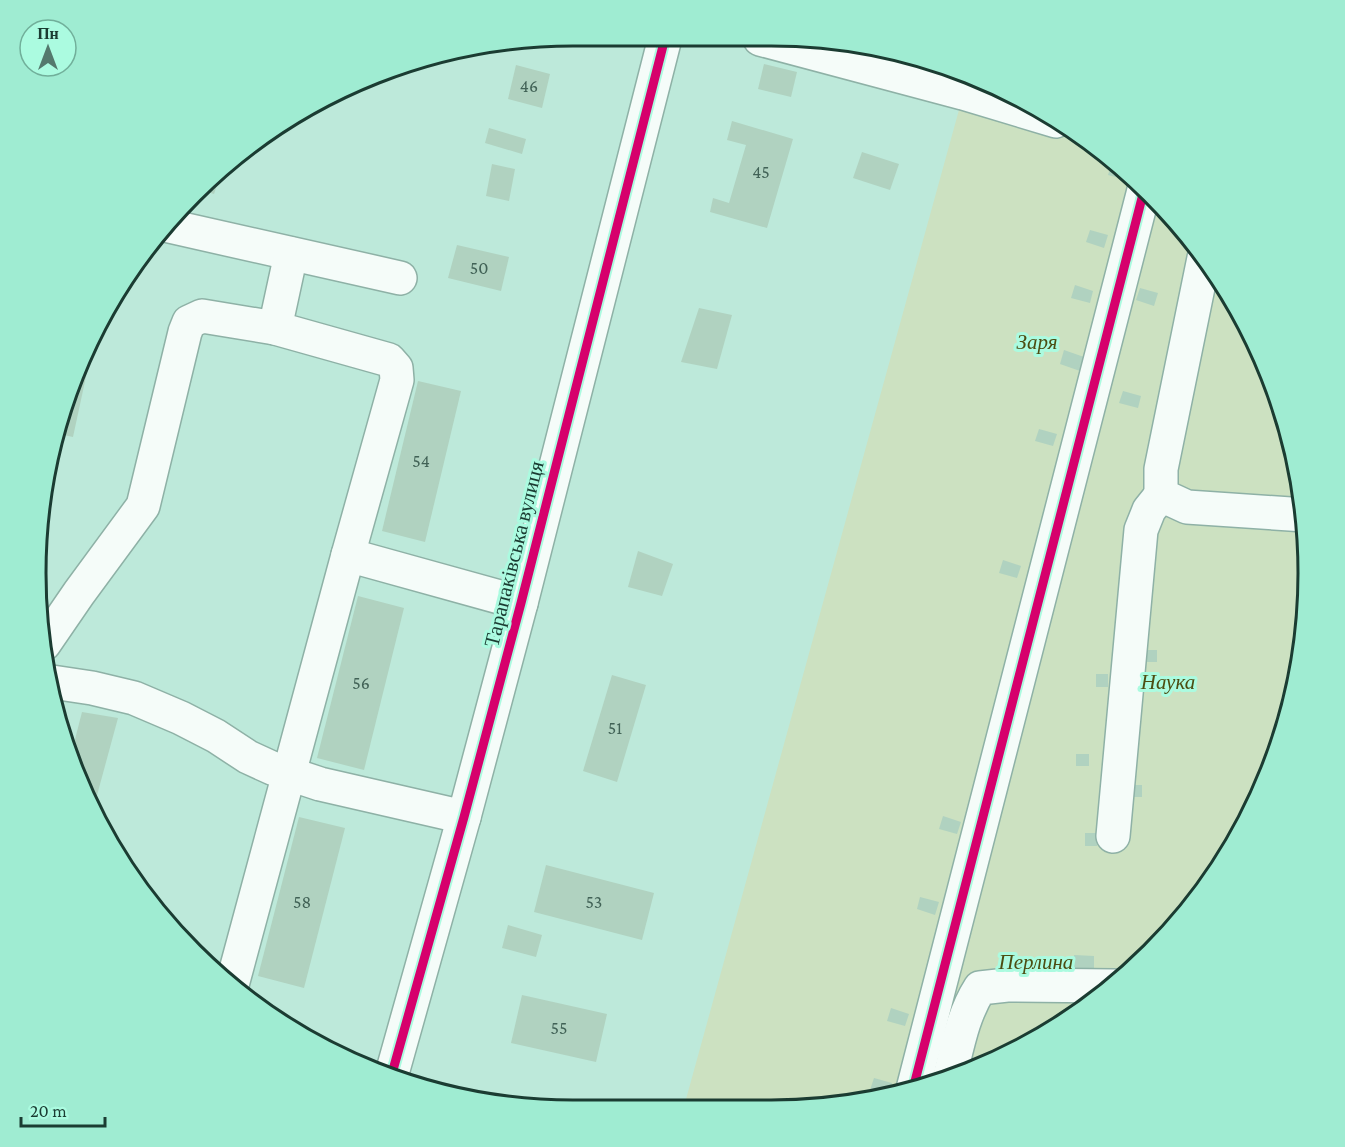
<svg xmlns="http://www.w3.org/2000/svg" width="1345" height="1147" viewBox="0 0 1345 1147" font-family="'Crimson Pro',serif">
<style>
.garden{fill:#cce1c1}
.building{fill:#b0d2c0}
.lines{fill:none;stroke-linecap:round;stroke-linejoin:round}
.minor-casing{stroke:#8eb1a6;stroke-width:36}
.minor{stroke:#f5fcf9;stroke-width:33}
.cycleway-casing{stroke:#abfbe0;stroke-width:13}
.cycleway{stroke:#d6006c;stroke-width:9}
.labels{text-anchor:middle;stroke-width:6;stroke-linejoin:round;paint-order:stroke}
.number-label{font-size:18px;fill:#416256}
.park-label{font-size:21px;font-style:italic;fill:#4c4d12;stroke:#abfbe0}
.street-label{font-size:21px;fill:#1b3c32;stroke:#abfbe0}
.rim{fill:none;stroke:#1b3c32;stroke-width:3}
</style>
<rect width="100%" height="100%" fill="#bde9da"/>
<path class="garden" d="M 962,99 L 1078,134 L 1099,147 L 1176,219 L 1237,305 L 1280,400 L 1304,503 L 1308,608 L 1291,712 L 1254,811 L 1198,900 L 1126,977 L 1041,1039 L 945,1082 L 807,1110 L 683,1110 Z"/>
<g class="building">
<path d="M 764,64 L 797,72 L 791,97 L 758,89 Z"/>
<path d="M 516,65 L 550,74 L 542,108 L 508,99 Z"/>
<path d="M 732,121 L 793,139 L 767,228 L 710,212 L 713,198 L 729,203 L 746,145 L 727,140 Z"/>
<path d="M 489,128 L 526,139 L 522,154 L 485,143 Z"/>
<path d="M 862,152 L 899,164 L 890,190 L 853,178 Z"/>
<path d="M 1112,162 L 1116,164 L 1128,175 L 1127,180 L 1108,175 Z"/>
<path d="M 492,164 L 515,169 L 509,201 L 486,196 Z"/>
<path d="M 210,180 L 218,182 L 214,194 L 201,190 Z"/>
<path d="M 1090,230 L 1108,235 L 1104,248 L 1086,242 Z"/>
<path d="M 457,245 L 509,257 L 501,291 L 448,278 Z"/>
<path d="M 1075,285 L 1093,291 L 1090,303 L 1071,298 Z"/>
<path d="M 1140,288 L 1158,293 L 1154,306 L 1136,300 Z"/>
<path d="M 699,308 L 732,315 L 717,369 L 681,362 Z"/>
<path d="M 1064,350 L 1084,357 L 1080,371 L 1060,364 Z"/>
<path d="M 76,370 L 87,372 L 73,437 L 59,434 Z"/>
<path d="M 418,381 L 461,391 L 425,542 L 382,531 Z"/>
<path d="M 1123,391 L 1141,396 L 1138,408 L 1119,403 Z"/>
<path d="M 1039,429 L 1057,434 L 1053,446 L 1035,441 Z"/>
<path d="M 638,551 L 673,564 L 662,596 L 628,587 Z"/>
<path d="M 1003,560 L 1021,566 L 1017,578 L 999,573 Z"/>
<path d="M 358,596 L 404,608 L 364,770 L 317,758 Z"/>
<rect x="1145" y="650" width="12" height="12"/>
<rect x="1096" y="674" width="12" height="13"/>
<path d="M 612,675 L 646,685 L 617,782 L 583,771 Z"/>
<path d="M 82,712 L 118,718 L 93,810 L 70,759 Z"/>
<rect x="1076" y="754" width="13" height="12"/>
<rect x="1130" y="785" width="12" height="12"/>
<path d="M 943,816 L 961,822 L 957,834 L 939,829 Z"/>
<path d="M 299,817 L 345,828 L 304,988 L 258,976 Z"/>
<rect x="1085" y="833" width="12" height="13"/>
<path d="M 546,865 L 654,893 L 642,940 L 534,912 Z"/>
<path d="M 920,897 L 939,902 L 935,915 L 917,909 Z"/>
<path d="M 508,925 L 542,935 L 536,957 L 502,948 Z"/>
<path d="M 1074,955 L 1094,956 L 1094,968 L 1074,968 Z"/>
<path d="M 522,995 L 607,1014 L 596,1062 L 511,1043 Z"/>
<path d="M 891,1008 L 909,1014 L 905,1026 L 887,1021 Z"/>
<path d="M 874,1078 L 892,1083 L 889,1093 L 883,1095 L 870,1090 Z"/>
</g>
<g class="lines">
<defs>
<g id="minor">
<path d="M 760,39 L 963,93 L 1056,121"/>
<path d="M 169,226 L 400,278"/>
<path d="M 291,254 L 275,328 L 389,360 L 396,368 L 397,380 L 348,555"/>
<path d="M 1204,258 L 1161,469 L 1161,495 L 1187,507 L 1305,515"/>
<path d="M 44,644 L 79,593 L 143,506 L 185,332 L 189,322 L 202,316 L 275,328"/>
<path d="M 52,682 L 92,688 L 134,698 L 181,718 L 216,736 L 248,757 L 272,768 L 320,784 L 464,817"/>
<path d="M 1113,836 L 1141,530 L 1149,510 L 1161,495"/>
<path d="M 232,985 L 348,555 L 521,603"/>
<path d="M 391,1077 L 464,817 L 521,603 L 665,38"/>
<path d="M 949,1080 C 957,1049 962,1016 980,988 L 1007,985 L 1114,986"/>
<path d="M 913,1089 L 1144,190"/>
</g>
</defs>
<use href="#minor" class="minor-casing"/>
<use href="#minor" class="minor"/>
<defs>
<g id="cycleway">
<path d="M 391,1077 L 464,817 L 521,603 L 665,38"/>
<path d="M 913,1089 L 1144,190"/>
</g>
</defs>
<use href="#cycleway" class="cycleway-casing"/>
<use href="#cycleway" class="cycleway"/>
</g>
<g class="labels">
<g class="number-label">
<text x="529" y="92">46</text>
<text x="761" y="178">45</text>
<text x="479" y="274">50</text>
<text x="421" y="467">54</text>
<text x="361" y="689">56</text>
<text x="615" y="734">51</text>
<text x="302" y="908">58</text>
<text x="594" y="908">53</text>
<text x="559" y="1034">55</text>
</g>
<g class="park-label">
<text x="1037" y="349">Заря</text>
<text x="1168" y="689">Наука</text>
<text x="1036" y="969">Перлина</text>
</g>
<g class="street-label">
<text transform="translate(514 554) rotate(-76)" y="7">Тарапаківська вулиця</text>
</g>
</g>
<path d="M0 0H1345V1147H0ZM573 46H771A527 527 0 0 1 1298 573V573A527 527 0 0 1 771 1100H573A527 527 0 0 1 46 573V573A527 527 0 0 1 573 46Z" fill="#9fecd2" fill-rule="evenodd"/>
<path class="rim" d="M573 46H771A527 527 0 0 1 1298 573V573A527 527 0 0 1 771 1100H573A527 527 0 0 1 46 573V573A527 527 0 0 1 573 46Z"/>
<g transform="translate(48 48)"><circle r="28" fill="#abfbe0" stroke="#71af9a" stroke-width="1.5"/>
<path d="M0-4.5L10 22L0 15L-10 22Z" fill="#54796d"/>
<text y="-9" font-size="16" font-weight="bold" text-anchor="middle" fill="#1b3c32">Пн</text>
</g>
<path d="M21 1117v9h84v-9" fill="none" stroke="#1b3c32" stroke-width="3"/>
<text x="30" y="1117" font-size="18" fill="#1b3c32" stroke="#abfbe0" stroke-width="4.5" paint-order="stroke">20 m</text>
</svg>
